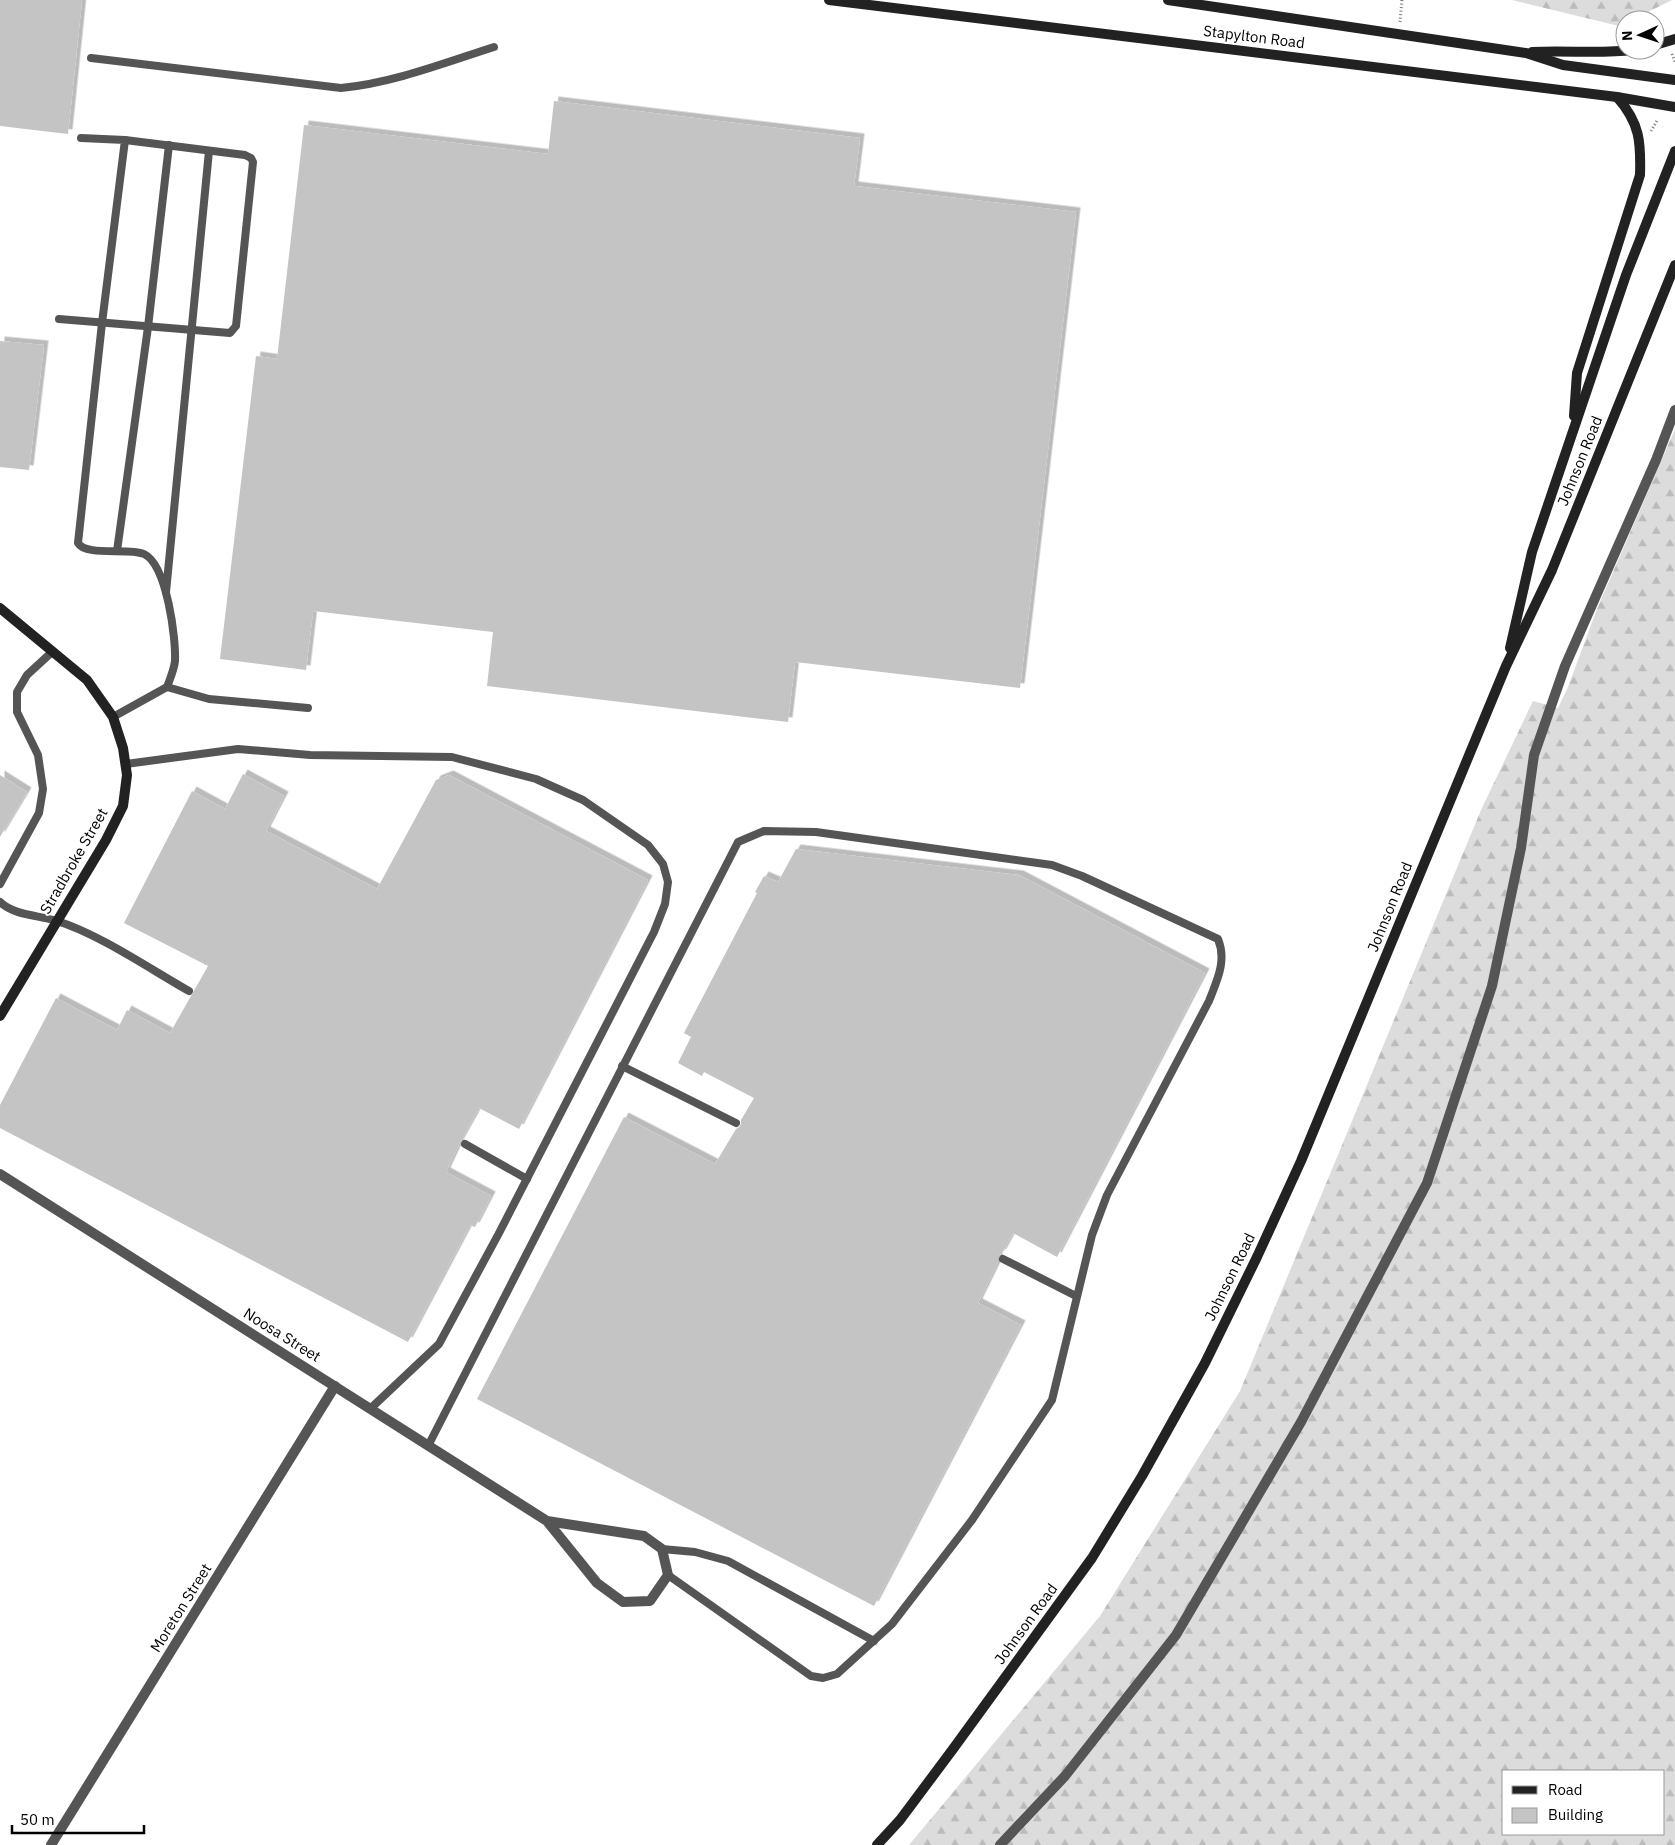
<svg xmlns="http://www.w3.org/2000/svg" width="1675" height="1845" viewBox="0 0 1675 1845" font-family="'IBM Plex Sans',sans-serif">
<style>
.forest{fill:url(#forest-firs);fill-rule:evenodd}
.building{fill:#c4c4c4;filter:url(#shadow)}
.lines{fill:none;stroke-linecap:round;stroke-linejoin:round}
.path{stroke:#777;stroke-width:3;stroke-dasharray:1 2.5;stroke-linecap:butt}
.lane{stroke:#555;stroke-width:8}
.street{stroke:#555;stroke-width:10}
.secondary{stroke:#222;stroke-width:10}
.labels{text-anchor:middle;stroke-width:4;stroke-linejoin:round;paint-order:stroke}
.street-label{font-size:15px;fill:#000;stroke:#fff}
</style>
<defs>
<pattern id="forest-firs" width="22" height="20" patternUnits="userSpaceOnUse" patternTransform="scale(1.25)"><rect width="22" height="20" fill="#dcdcdc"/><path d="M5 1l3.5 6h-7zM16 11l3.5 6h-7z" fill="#bbb"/></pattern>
<filter id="shadow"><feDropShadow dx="4.5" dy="-4.5" stdDeviation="0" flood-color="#0004"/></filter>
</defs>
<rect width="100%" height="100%" fill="#fff"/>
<g class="forest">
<path d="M 1512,0 L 1672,0 L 1632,20 L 1625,20 L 1625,23 L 1619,26 Z"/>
<path d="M 1675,429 L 1675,1845 L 909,1845 L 1100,1616 L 1240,1391 L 1481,810 L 1533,701 L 1558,708 L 1568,687 L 1597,609 ZM 1504,1771 L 1664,1771 L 1664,1834 L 1504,1834 Z"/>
</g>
<g class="building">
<path d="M 0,0 L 82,0 L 68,134 L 0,126 Z"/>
<path d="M 554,101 L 860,138 L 854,186 L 1076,212 L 1020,688 L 795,662 L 788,722 L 487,686 L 493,632 L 313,611 L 306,670 L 220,659 L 256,356 L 277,359 L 304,125 L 548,154 Z"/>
<path d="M 0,341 L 44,345 L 29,470 L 0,467 Z"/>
<path d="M 243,774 L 284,796 L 266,831 L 377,889 L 436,780 L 449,775 L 648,880 L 519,1129 L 479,1108 L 460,1142 L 446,1172 L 491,1196 L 475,1227 L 470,1225 L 408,1342 L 0,1128 L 0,1105 L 56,998 L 117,1030 L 127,1010 L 170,1033 L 208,966 L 124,923 L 192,791 L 225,809 Z"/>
<path d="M 0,775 L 27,792 L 0,837 Z"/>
<path d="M 796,849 L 1019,875 L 1205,973 L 1057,1257 L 1013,1233 L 1002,1253 L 998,1256 L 998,1262 L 978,1303 L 1021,1325 L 874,1606 L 477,1399 L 624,1117 L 715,1164 L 736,1129 L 741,1126 L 741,1120 L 754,1098 L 704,1072 L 702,1076 L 678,1063 L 691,1037 L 684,1033 L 757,893 L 755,892 L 764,876 L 778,882 Z"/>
</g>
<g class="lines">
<g class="path">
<path d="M 1400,22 L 1402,0"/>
<path d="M 1672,54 L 1675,62"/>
<path d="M 1651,131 L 1658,119"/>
</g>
<g class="lane">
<path d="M 91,58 L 341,88 C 393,83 444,63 494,47"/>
<path d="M 81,138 L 125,140 L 102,323 L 78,543 C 86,557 129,547 144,554 C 167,565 176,638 175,661 C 174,670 170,679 167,687"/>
<path d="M 59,319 L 230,333 L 236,326 L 253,162 L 251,158 L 245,155 L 125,140"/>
<path d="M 117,551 L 148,327 L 169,145"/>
<path d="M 166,592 L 209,151"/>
<path d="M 113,717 L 167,687 L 209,699 L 308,708"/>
<path d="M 126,764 L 238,749 L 310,755 L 452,757 L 536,779 L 583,800 L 648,845 L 663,864 L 668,882 L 665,904 L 654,932 L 498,1235 L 439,1344 L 370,1409"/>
<path d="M 0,884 L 39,813 L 43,789 L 38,755 L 17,712 L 17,692 L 27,675 L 52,652"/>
<path d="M 0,902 C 15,916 39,915 57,921 C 99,934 150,969 189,991"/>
<path d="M 622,1066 L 736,1123"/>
<path d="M 465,1144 L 527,1179"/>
<path d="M 1003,1259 L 1076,1296"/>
<path d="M 428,1446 L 738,842 L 764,831 L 816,832 L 1052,865 L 1082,876 L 1218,939 C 1227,961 1217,980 1209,1001 L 1107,1195 L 1092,1235 L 1052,1400 L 972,1520 L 892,1624 L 837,1674 L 823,1678 L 811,1676 L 668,1575"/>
<path d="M 662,1549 L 695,1552 L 728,1561 L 874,1641"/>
</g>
<g class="street">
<path d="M 0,1174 L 547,1521 L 597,1583 L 623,1602 L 650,1601 L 668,1575 L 662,1549 L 644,1536 L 547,1521"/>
<path d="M 51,1845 L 335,1386"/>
<path d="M 1000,1845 L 1065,1776 L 1176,1635 L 1301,1422 L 1427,1183 L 1492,986 L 1521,848 L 1534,755 L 1565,666 L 1656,460 L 1675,410"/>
</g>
<g class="secondary">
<path d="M 829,0 L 1617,97 L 1675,107"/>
<path d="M 1168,0 L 1526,53 L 1563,65 L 1675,80"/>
<path d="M 1655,45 L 1675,39"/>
<path d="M 1532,52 C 1566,50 1599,54 1633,50"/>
<path d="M 1574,416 L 1577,373 L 1640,175 C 1641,142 1640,123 1617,97"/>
<path d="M 0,608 L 87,680 L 113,717 L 123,748 L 127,775 L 123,806 L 106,840 L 0,1016"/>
<path d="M 1510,648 L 1532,552 L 1626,275 L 1675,151"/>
<path d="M 877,1845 L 900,1820 L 953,1749 L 1092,1558 L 1142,1476 L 1205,1363 L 1257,1257 L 1301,1161 L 1506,666 L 1552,570 L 1675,265"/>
</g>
</g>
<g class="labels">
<g class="street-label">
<text transform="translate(1254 37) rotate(7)" y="5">Stapylton Road</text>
<text transform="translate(1580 461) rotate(-68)" y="5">Johnson Road</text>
<text transform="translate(74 861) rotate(-60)" y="5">Stradbroke Street</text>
<text transform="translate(1390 907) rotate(-68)" y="5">Johnson Road</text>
<text transform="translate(1230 1277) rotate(-64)" y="5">Johnson Road</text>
<text transform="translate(282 1335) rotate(32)" y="5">Noosa Street</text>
<text transform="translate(181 1608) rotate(-58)" y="5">Moreton Street</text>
<text transform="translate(1026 1624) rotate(-54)" y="5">Johnson Road</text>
</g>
</g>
<rect x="1502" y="1770" width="162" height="65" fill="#ffffff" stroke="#999999"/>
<rect x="1512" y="1786" width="25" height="8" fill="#222222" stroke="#999999"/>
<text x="1548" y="1795" font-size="15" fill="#000000">Road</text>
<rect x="1512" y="1808" width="25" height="15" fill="#c4c4c4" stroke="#999999"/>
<text x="1548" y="1820" font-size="15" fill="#000000">Building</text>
<g transform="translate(1640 35) rotate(267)"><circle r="24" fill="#ffffff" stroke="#999999"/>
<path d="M0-4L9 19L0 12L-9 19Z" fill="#000000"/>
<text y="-8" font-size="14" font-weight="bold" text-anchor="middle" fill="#000000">N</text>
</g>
<path d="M12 1825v8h132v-8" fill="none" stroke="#000000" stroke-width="2.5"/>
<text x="20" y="1825" font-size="15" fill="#000000" stroke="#ffffff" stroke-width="4" paint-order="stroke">50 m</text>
</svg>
